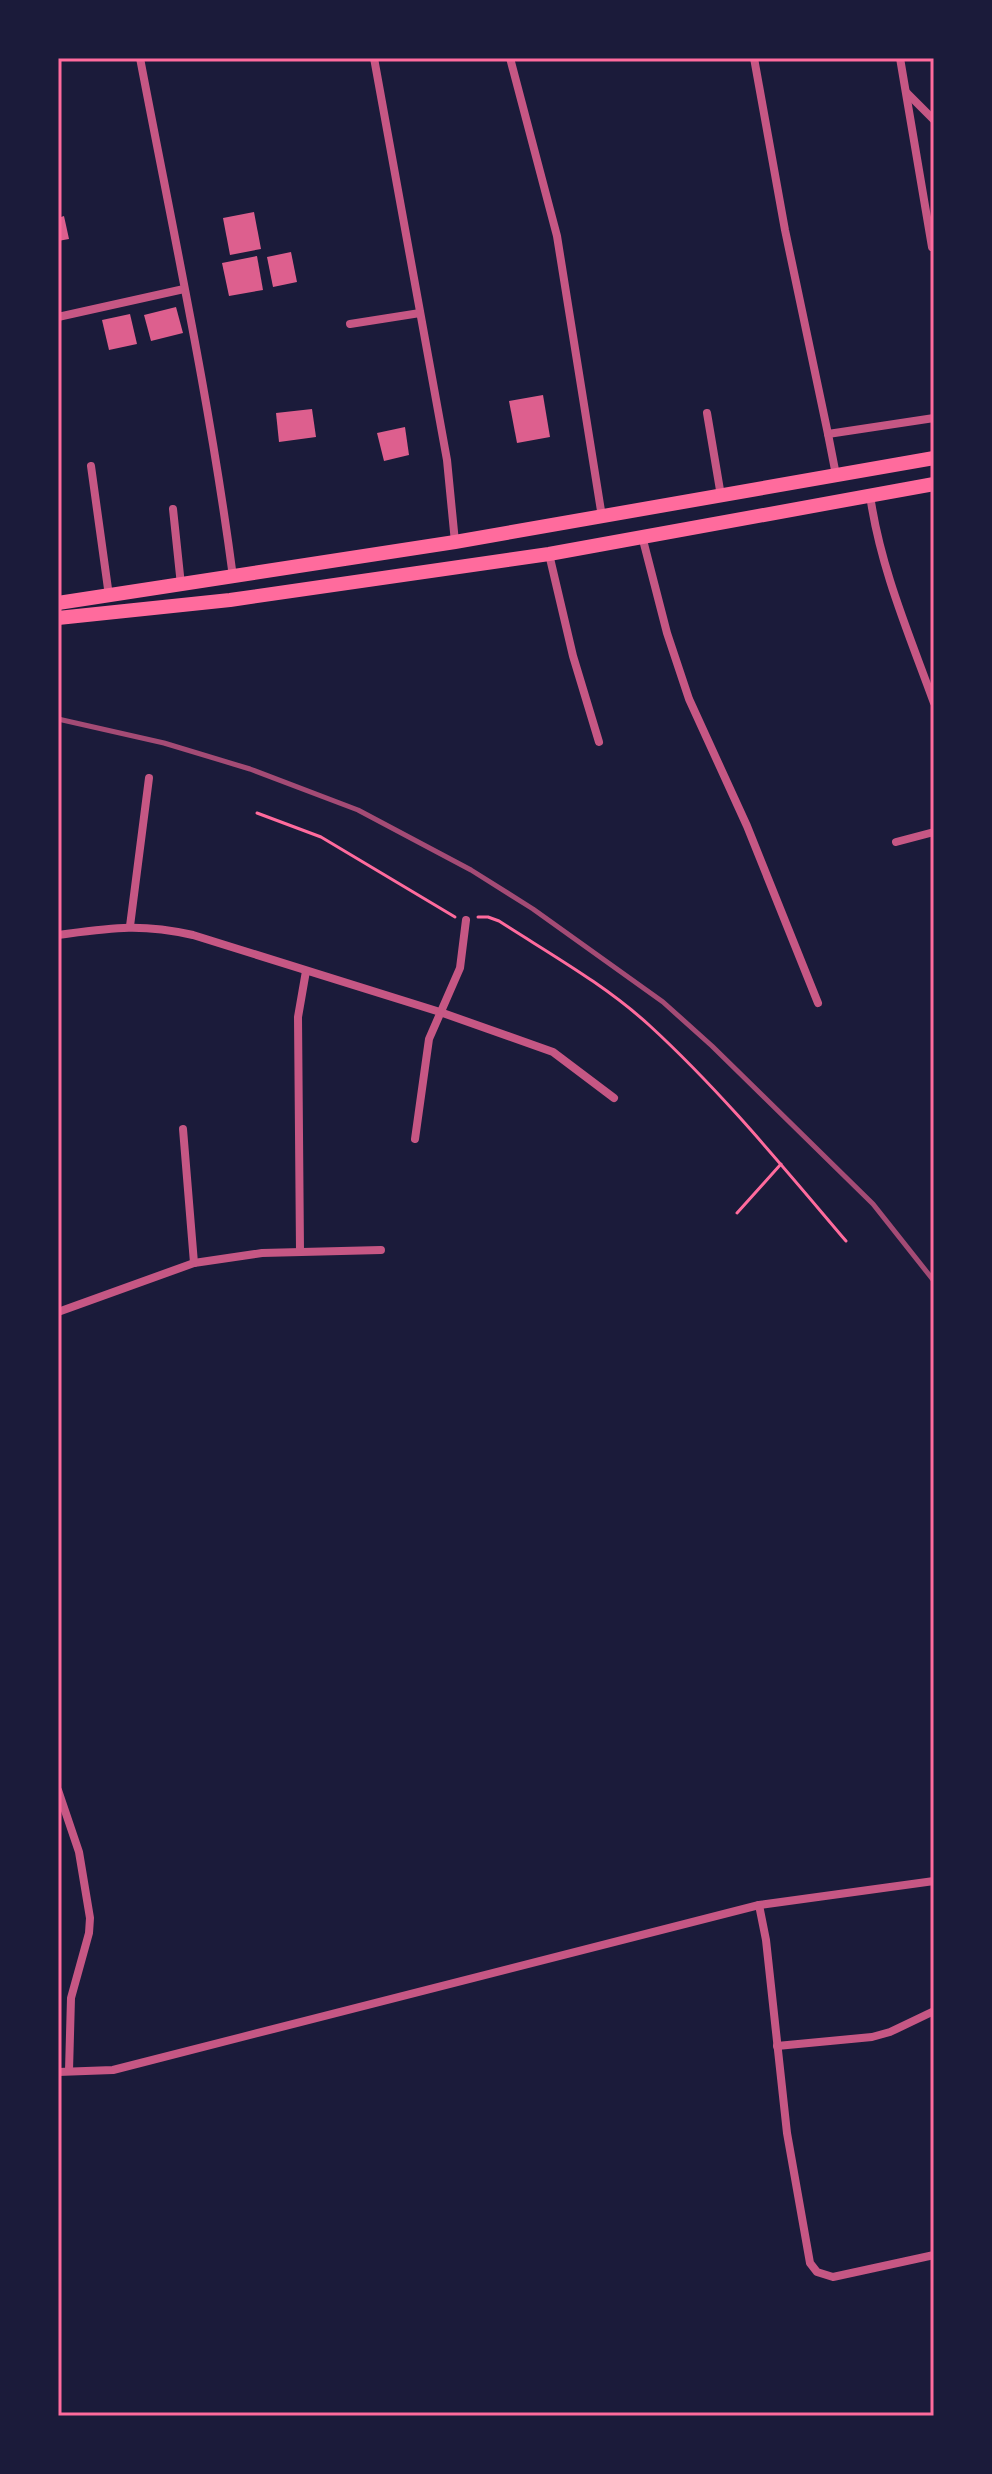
<svg xmlns="http://www.w3.org/2000/svg" width="992" height="2474" viewBox="0 0 992 2474" font-family="Quicksand,sans-serif">
<style>
.building{fill:#dd5f8e}
.lines{fill:none;stroke-linecap:round;stroke-linejoin:round}
.path{stroke:#ff6b9d;stroke-width:3}
.minor{stroke:#c65784;stroke-width:8}
.secondary{stroke:#ff6b9d;stroke-width:14}
.rail{stroke:#a44b75;stroke-width:5}
.neatline{fill:none;stroke:#ff6b9d;stroke-width:3}
</style>
<rect width="100%" height="100%" fill="#1b1b3a"/>
<g class="building">
<path d="M 254,212 L 261,249 L 230,255 L 223,218 Z"/>
<path d="M 64,216 L 69,239 L 58,241 L 58,218 Z"/>
<path d="M 291,252 L 297,282 L 273,287 L 267,257 Z"/>
<path d="M 257,256 L 263,290 L 229,296 L 222,263 Z"/>
<path d="M 176,307 L 183,333 L 151,341 L 144,315 Z"/>
<path d="M 130,314 L 137,344 L 109,350 L 102,320 Z"/>
<path d="M 543,395 L 550,437 L 517,443 L 509,401 Z"/>
<path d="M 312,409 L 316,437 L 279,442 L 276,413 Z"/>
<path d="M 405,427 L 409,455 L 384,461 L 377,433 Z"/>
</g>
<g class="lines">
<g class="path">
<path d="M 257,813 L 321,837 L 455,917"/>
<path d="M 478,917 L 488,917 L 499,921 C 550,954 604,984 649,1025 C 721,1091 783,1167 846,1241"/>
<path d="M 737,1213 L 781,1164"/>
</g>
<g class="minor">
<path d="M 140,58 C 173,231 210,402 233,577"/>
<path d="M 374,58 L 447,460 L 455,542"/>
<path d="M 510,58 L 557,236 L 602,517"/>
<path d="M 754,58 L 785,230 L 828,434 L 934,418"/>
<path d="M 900,58 L 932,247"/>
<path d="M 907,93 L 934,120"/>
<path d="M 58,317 L 184,289"/>
<path d="M 350,324 L 420,313"/>
<path d="M 707,413 L 721,496"/>
<path d="M 828,434 L 836,475"/>
<path d="M 91,466 L 109,596"/>
<path d="M 870,495 C 880,567 909,634 934,703"/>
<path d="M 173,509 L 181,585"/>
<path d="M 642,536 L 667,633 L 689,699 L 747,826 L 818,1003"/>
<path d="M 549,554 L 573,656 L 599,742"/>
<path d="M 896,842 L 934,832"/>
<path d="M 130,926 L 149,778"/>
<path d="M 58,935 C 111,928 139,923 193,935 L 440,1012 L 553,1052 L 614,1098"/>
<path d="M 183,1129 L 194,1263"/>
<path d="M 415,1139 L 429,1039 L 460,968 L 466,920"/>
<path d="M 300,1251 L 298,1017 L 306,971"/>
<path d="M 58,1312 L 194,1263 L 262,1253 L 381,1250"/>
<path d="M 58,1790 L 79,1852 L 90,1918 L 89,1933 L 71,1998 L 69,2071"/>
<path d="M 759,1905 L 766,1940 L 787,2133 L 810,2263 L 817,2272 L 833,2277 L 934,2255"/>
<path d="M 777,2046 L 872,2037 L 890,2032 L 934,2011"/>
<path d="M 58,2072 L 113,2070 L 759,1905 L 934,1881"/>
</g>
<g class="secondary">
<path d="M 58,603 L 455,542 L 934,458"/>
<path d="M 58,618 L 230,600 L 549,554 L 934,484"/>
</g>
<path class="rail" d="M 58,719 L 164,743 L 250,769 L 358,810 L 471,870 L 533,909 L 663,1002 L 712,1046 L 873,1204 L 934,1281"/>
</g>
<rect width="992" height="2474" fill="none" stroke="#1b1b3a" stroke-width="120"/>
<rect x="60" y="60" width="872" height="2354" class="neatline"/>
</svg>
